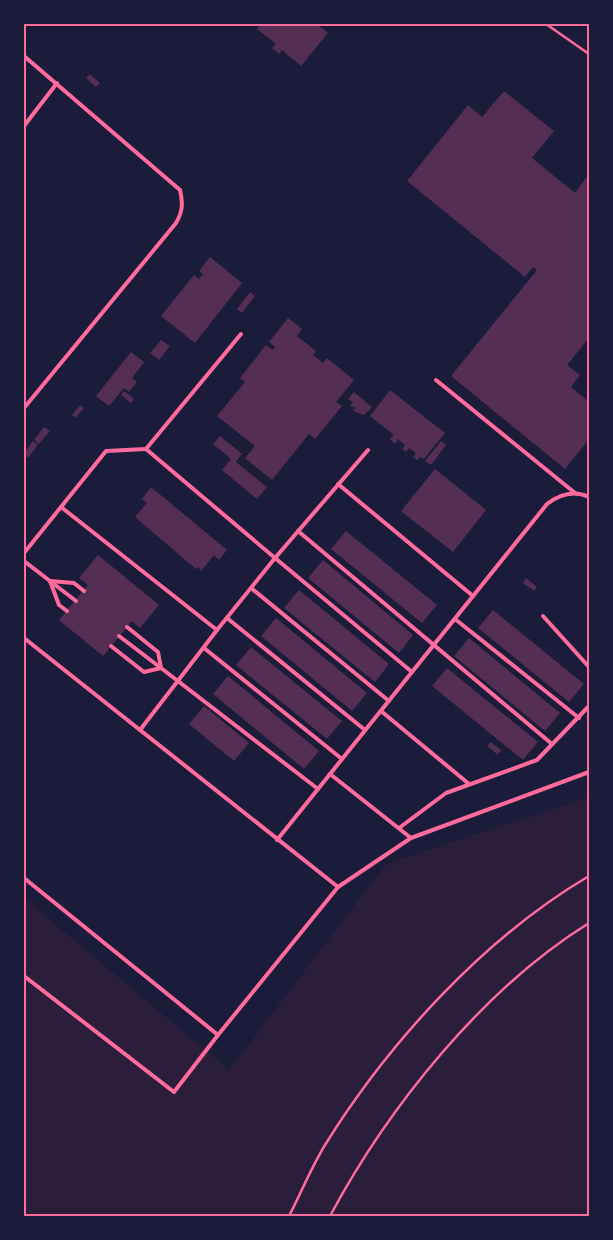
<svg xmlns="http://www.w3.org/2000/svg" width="613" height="1240" viewBox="0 0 613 1240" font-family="'Playfair Display',serif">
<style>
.green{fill:#2a1e3b}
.building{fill:#542f53}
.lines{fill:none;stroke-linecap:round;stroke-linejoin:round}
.path{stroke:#ff6b9d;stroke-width:2.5}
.service{stroke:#ff6b9d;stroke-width:4}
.neatline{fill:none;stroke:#ff6b9d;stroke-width:2}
</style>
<rect width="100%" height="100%" fill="#1b1b3a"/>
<path class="green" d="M 589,797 L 589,1216 L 24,1216 L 24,898 L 229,1070 L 386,864 Z"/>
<g class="building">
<path d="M 261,24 L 317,24 L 328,33 L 301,66 L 282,50 L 279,54 L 272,48 L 276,44 L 257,29 Z"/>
<path d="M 90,74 L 100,83 L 96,87 L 86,78 Z"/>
<path d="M 504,91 L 554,131 L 532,158 L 575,193 L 589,174 L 589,338 L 567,365 L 580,375 L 571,387 L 589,402 L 589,439 L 565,469 L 451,376 L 537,270 L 533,267 L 525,277 L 407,181 L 468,105 L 482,117 Z"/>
<path d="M 210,257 L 242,283 L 195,343 L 161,316 L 194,275 L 199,279 L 203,274 L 199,271 Z"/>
<path d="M 250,292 L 255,296 L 242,313 L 237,309 Z"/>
<path d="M 288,318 L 302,329 L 297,336 L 316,351 L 313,355 L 323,363 L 327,358 L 354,380 L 336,402 L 342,406 L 315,439 L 309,434 L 272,480 L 245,458 L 255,446 L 217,416 L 245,382 L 240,378 L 266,345 L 273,350 L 275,347 L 269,342 Z"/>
<path d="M 161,340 L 170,346 L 159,360 L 150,353 Z"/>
<path d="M 131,352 L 144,362 L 132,378 L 137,382 L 129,392 L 124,388 L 109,406 L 96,396 Z"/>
<path d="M 390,390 L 445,433 L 424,459 L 420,457 L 417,460 L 413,457 L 416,453 L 409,448 L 406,452 L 402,449 L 405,445 L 398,439 L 395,444 L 390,439 L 394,435 L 370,416 Z"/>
<path d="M 124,391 L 134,399 L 131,403 L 121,395 Z"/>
<path d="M 354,392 L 372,407 L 364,415 L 353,411 L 355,408 L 350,405 L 353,402 L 348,399 Z"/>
<path d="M 80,405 L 84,408 L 76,418 L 72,415 Z"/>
<path d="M 44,427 L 50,431 L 39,444 L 34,440 Z"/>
<path d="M 220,436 L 242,454 L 236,462 L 267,487 L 257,499 L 222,470 L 231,459 L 213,444 Z"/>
<path d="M 33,441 L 38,445 L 28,458 L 24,453 Z"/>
<path d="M 441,441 L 446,445 L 431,465 L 425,461 Z"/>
<path d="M 435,469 L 486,510 L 453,552 L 401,511 Z"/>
<path d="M 151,487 L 227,550 L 219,560 L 214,555 L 201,571 L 198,567 L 196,569 L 135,517 L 147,503 L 142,499 Z"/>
<path d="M 346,531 L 437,605 L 422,623 L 331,549 Z"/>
<path d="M 98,555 L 159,605 L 140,628 L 132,621 L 103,656 L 59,620 L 88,585 L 79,578 Z"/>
<path d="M 323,560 L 413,635 L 399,653 L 308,578 Z"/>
<path d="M 526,578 L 537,587 L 534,591 L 523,583 Z"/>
<path d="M 299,590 L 389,664 L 375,682 L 284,608 Z"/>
<path d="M 493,610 L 584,684 L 569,702 L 478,628 Z"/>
<path d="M 276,618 L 367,693 L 352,711 L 261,636 Z"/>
<path d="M 469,638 L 560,713 L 545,731 L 454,656 Z"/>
<path d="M 251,647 L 342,721 L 327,739 L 236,665 Z"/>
<path d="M 447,668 L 538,742 L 523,760 L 432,686 Z"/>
<path d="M 228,676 L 319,751 L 304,769 L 213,694 Z"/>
<path d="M 204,706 L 249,743 L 234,761 L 189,724 Z"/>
<path d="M 491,742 L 501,750 L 498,755 L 487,746 Z"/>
</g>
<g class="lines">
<g class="path">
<path d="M 546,24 L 589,54"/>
<path d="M 289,1216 C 301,1193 311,1168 325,1145 C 389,1042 484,938 589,876"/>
<path d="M 330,1216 C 389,1106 483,989 589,923"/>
</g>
<g class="service">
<path d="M 24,56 L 180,190 C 183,203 183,211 176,223 L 24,408"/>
<path d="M 24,126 L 57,83"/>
<path d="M 436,380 L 575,493"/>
<path d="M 146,449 L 275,558 L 368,450"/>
<path d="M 338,484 L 473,596"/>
<path d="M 61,507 L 217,630 L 275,558 L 412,672"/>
<path d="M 298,531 L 552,744"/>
<path d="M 24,553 L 106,451 L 146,449 L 241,334"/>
<path d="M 24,561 L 76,601"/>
<path d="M 50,581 L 74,583 L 84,591"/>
<path d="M 50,581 L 59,605 L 67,611"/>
<path d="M 251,588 L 389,701"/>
<path d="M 543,616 L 589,667"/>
<path d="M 227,618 L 365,730"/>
<path d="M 455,619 L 579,718"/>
<path d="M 127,627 L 158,652 L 161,668 L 318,789"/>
<path d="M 119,636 L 161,668"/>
<path d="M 24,638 L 338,887 L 218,1035 L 24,878"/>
<path d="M 111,646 L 144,672 L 161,668"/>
<path d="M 204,648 L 342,759"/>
<path d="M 381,711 L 469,784"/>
<path d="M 140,730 L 217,630"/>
<path d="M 330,774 L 411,838 L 589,772"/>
<path d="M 399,828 L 446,793 L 537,760 L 589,706"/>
<path d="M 277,840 L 547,504 C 560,494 574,490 589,497"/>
<path d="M 338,887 L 411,838"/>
<path d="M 24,976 L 174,1092 L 218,1035"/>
</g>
</g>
<rect width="613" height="1240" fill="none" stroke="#1b1b3a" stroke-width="50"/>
<rect x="25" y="25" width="563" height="1190" class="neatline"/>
</svg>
